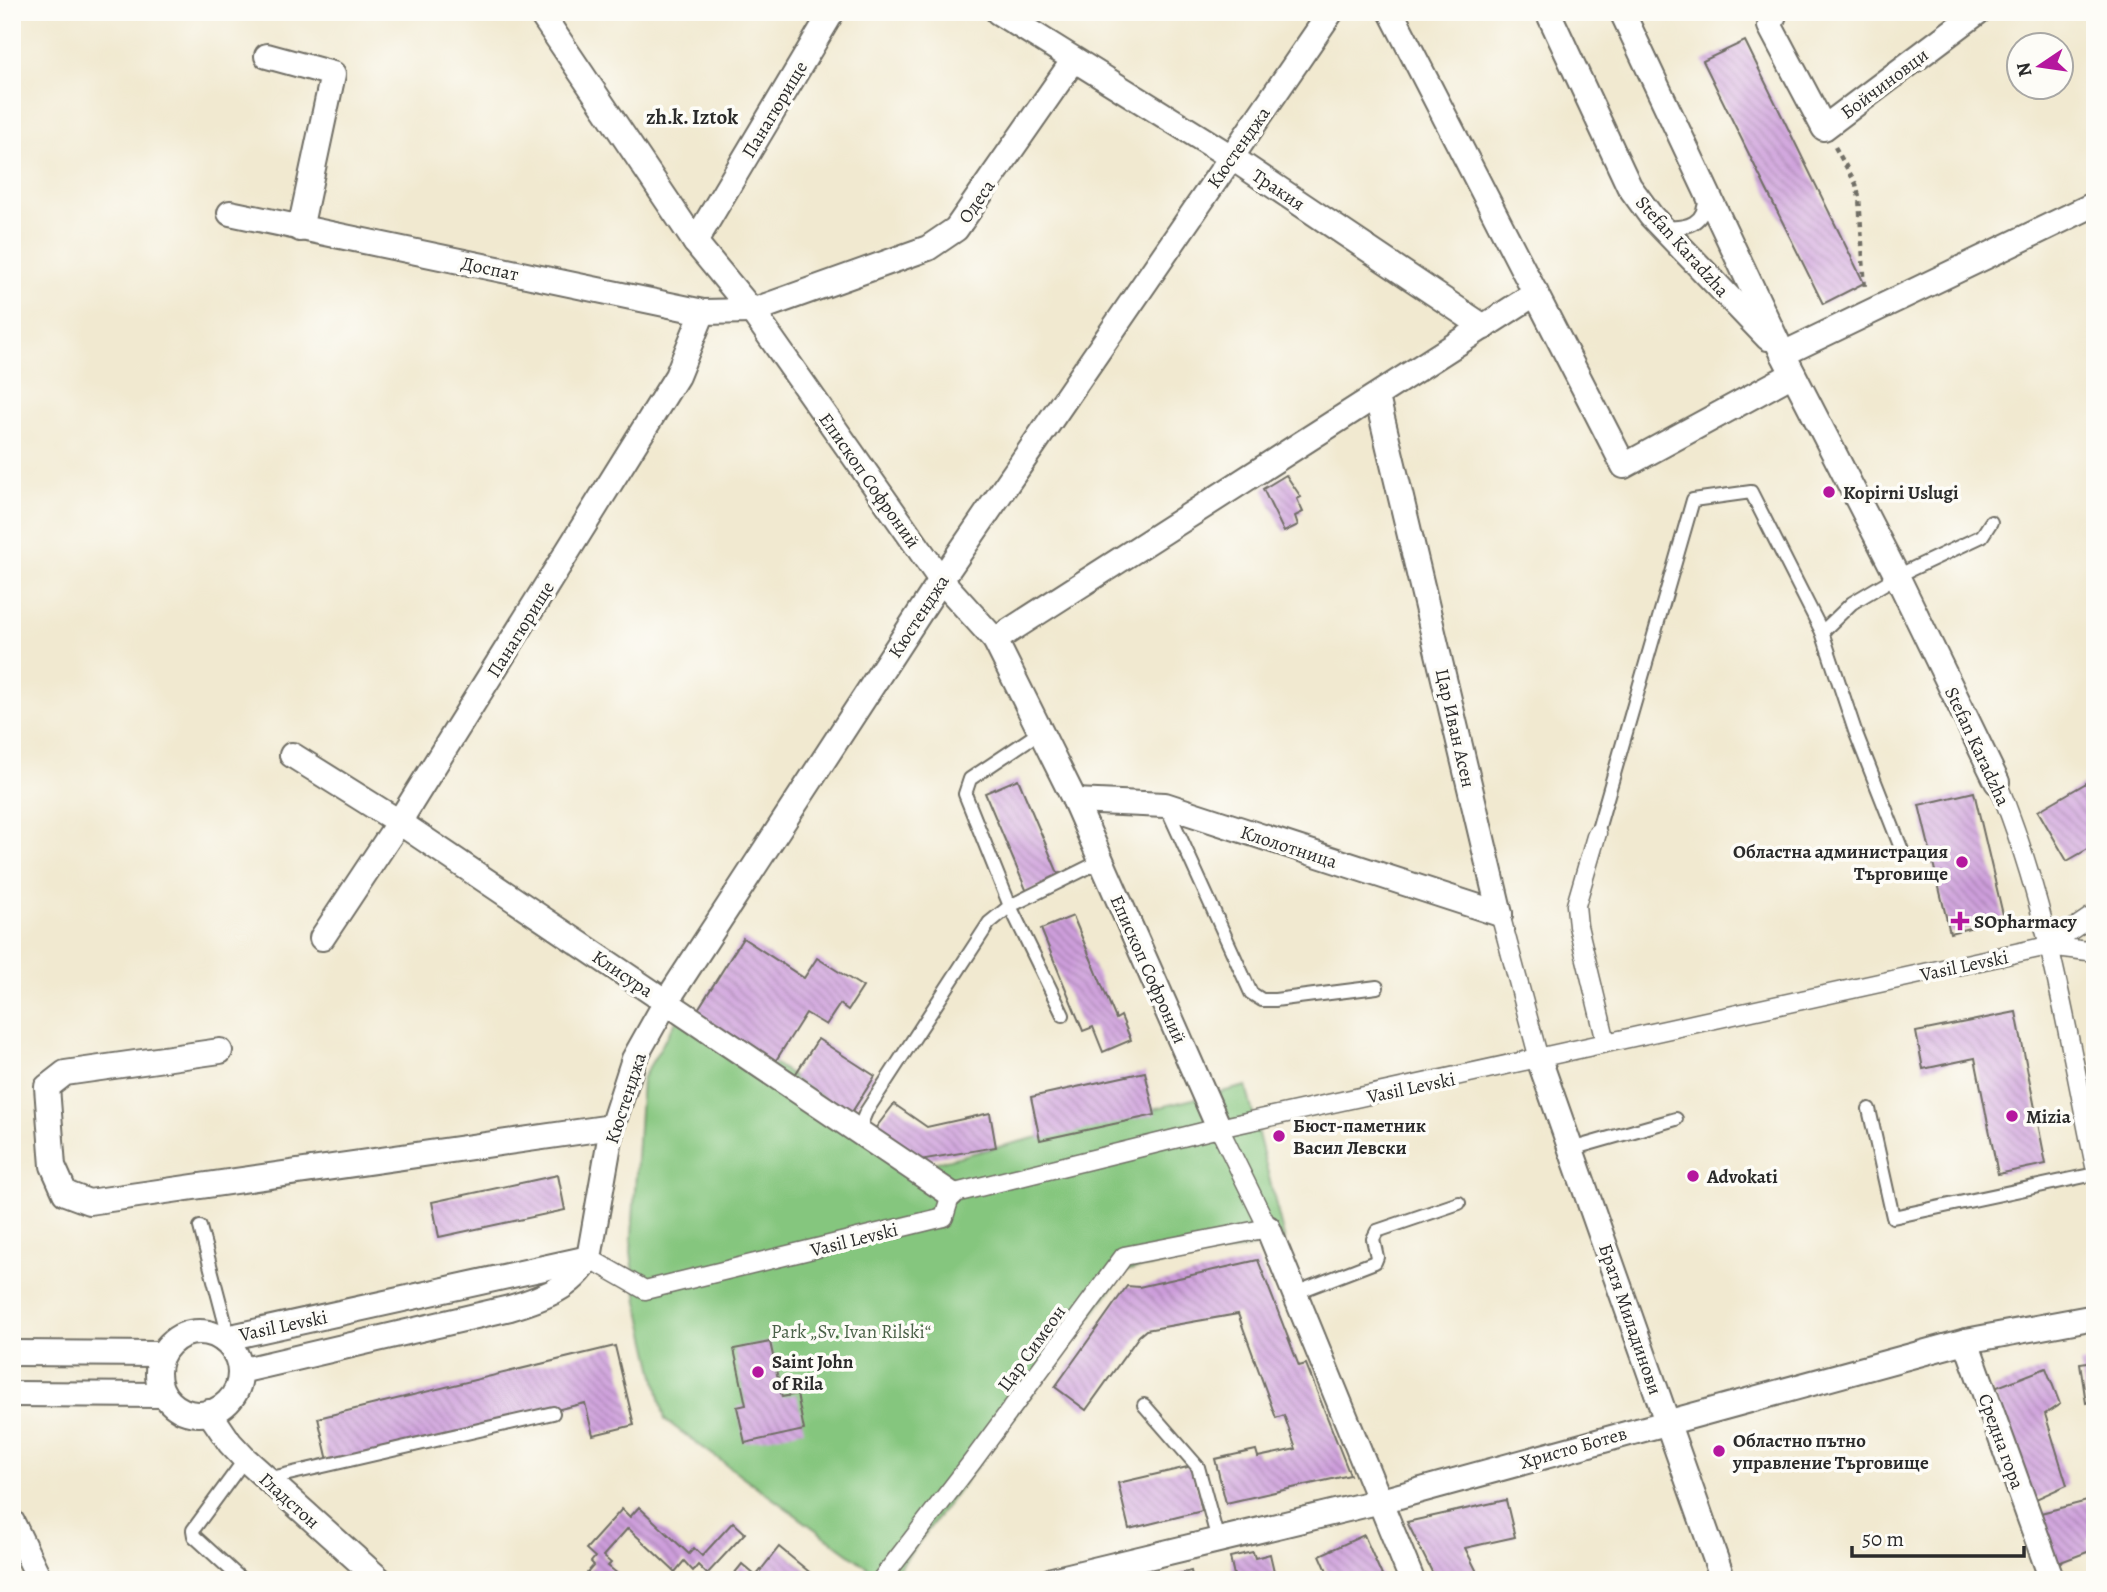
<svg xmlns="http://www.w3.org/2000/svg" width="2107" height="1592" viewBox="0 0 2107 1592" font-family="Alegreya,serif">
<style>
.park{fill:#85c67e;stroke:#587854;stroke-width:2}
.building{fill:url(#building-back-hatch)}
.lines{fill:none;stroke-linecap:round;stroke-linejoin:round}
.service-casing{stroke:#706e65;stroke-width:16}
.pedestrian-casing{stroke:#706e65;stroke-width:21}
.minor-casing{stroke:#706e65;stroke-width:28}
.path{stroke:#706e65;stroke-width:4.5;stroke-dasharray:5 5;stroke-linecap:butt}
.service{stroke:#fff;stroke-width:12}
.pedestrian{stroke:#fff;stroke-width:18}
.minor{stroke:#fff;stroke-width:24}
.poi-dot{fill:#b5179e;stroke:#fdfcf7;stroke-width:2.5}
.labels{text-anchor:middle;stroke-width:7;stroke-linejoin:round;paint-order:stroke}
.street-label{font-size:19px;fill:#2b2b2b;stroke:#fdfcf7}
.poi-label{font-size:19px;font-weight:bold;fill:#2b2b2b;stroke:#fdfcf7;text-anchor:start}
.park-label{font-size:19px;fill:#4a6148;stroke:#fdfcf7}
.neighbourhood-label{font-size:21px;font-weight:bold;fill:#2b2b2b;stroke:#fdfcf7}
</style>
<defs>
<pattern id="building-back-hatch" width="6" height="6" patternUnits="userSpaceOnUse" patternTransform="scale(1.75)"><rect width="6" height="6" fill="#cd9edb"/><path d="M-1 5l2 2M0 0l6 6M5-1l2 2" fill="none" stroke="#a781b2"/></pattern>
</defs>
<rect width="100%" height="100%" fill="#fdfcf7"/>
<filter id="ink" filterUnits="userSpaceOnUse"><feTurbulence type="fractalNoise" baseFrequency=".0143" numOctaves="2"/><feDisplacementMap in="SourceGraphic" scale="14" xChannelSelector="R" yChannelSelector="G"/><feConvolveMatrix kernelMatrix="1 2 1 2 8 2 1 2 1" color-interpolation-filters="sRGB"/></filter>
<filter id="wash" filterUnits="userSpaceOnUse"><feTurbulence type="fractalNoise" baseFrequency=".00686" numOctaves="4" result="noise"/><feDisplacementMap in="SourceGraphic" scale="28" xChannelSelector="R" yChannelSelector="G"/><feGaussianBlur stdDeviation="1.57" result="paint"/><feColorMatrix in="noise" values="0 0 0 0 0 0 0 0 0 0 0 0 0 0 0 0 0 1.4 0 .05"/><feComposite in="paint" operator="in"/></filter>
<g filter="url(#wash)">
<rect width="100%" height="100%" fill="#f1e9d0"/>
<path class="park" d="M 686,1004 L 925,1165 L 1246,1086 L 1285,1241 L 1125,1271 L 890,1580 L 885,1580 L 665,1420 L 638,1302 L 631,1252 L 642,1079 Z"/>
<g id="blocks">
<g class="building">
<path d="M 1745,41 L 1864,283 L 1823,304 L 1703,61 Z"/>
<path d="M 1286,475 L 1301,497 L 1297,499 L 1303,512 L 1295,516 L 1298,525 L 1284,532 L 1263,489 Z"/>
<path d="M 2095,778 L 2095,845 L 2067,861 L 2038,811 Z"/>
<path d="M 1018,779 L 1060,878 L 1027,892 L 985,793 Z"/>
<path d="M 1974,792 L 2004,919 L 1950,933 L 1919,805 Z"/>
<path d="M 1073,916 L 1116,1019 L 1121,1016 L 1131,1040 L 1103,1052 L 1093,1027 L 1083,1031 L 1041,929 Z"/>
<path d="M 743,938 L 804,978 L 817,958 L 863,987 L 848,1010 L 840,1004 L 826,1025 L 806,1013 L 773,1065 L 695,1014 Z"/>
<path d="M 2016,1012 L 2046,1164 L 1998,1174 L 1975,1058 L 1923,1069 L 1916,1032 Z"/>
<path d="M 818,1039 L 875,1076 L 850,1115 L 793,1078 Z"/>
<path d="M 1145,1072 L 1155,1115 L 1040,1140 L 1031,1097 Z"/>
<path d="M 894,1104 L 927,1127 L 990,1113 L 996,1147 L 914,1161 L 874,1130 Z"/>
<path d="M 558,1175 L 565,1210 L 439,1237 L 432,1202 Z"/>
<path d="M 1258,1260 L 1299,1366 L 1306,1364 L 1350,1475 L 1226,1503 L 1215,1459 L 1256,1450 L 1258,1457 L 1296,1449 L 1284,1415 L 1276,1418 L 1238,1314 L 1146,1330 L 1139,1336 L 1086,1410 L 1055,1387 L 1127,1286 L 1139,1287 Z"/>
<path d="M 770,1342 L 782,1397 L 797,1394 L 804,1430 L 745,1443 L 737,1407 L 746,1405 L 734,1349 Z"/>
<path d="M 615,1346 L 634,1425 L 593,1435 L 585,1403 L 329,1465 L 318,1418 Z"/>
<path d="M 2095,1361 L 2095,1401 L 2086,1403 L 2080,1363 Z"/>
<path d="M 2046,1368 L 2060,1404 L 2045,1414 L 2067,1485 L 2034,1500 L 1992,1389 Z"/>
<path d="M 1192,1466 L 1202,1511 L 1129,1529 L 1118,1483 Z"/>
<path d="M 2095,1499 L 2095,1535 L 2088,1538 L 2090,1551 L 2058,1563 L 2037,1514 Z"/>
<path d="M 1506,1500 L 1515,1537 L 1465,1548 L 1479,1576 L 1468,1580 L 1436,1580 L 1407,1522 Z"/>
<path d="M 639,1507 L 689,1554 L 694,1548 L 702,1556 L 733,1522 L 745,1533 L 707,1574 L 698,1565 L 693,1571 L 684,1561 L 675,1572 L 628,1528 L 603,1556 L 611,1563 L 608,1566 L 623,1578 L 621,1580 L 581,1580 L 594,1565 L 591,1562 L 595,1557 L 586,1549 L 622,1509 L 630,1517 Z"/>
<path d="M 1364,1535 L 1384,1580 L 1331,1580 L 1320,1555 Z"/>
<path d="M 779,1547 L 819,1580 L 729,1580 L 742,1564 L 756,1576 Z"/>
<path d="M 1253,1552 L 1255,1558 L 1270,1554 L 1276,1580 L 1235,1580 L 1230,1557 Z"/>
<path d="M 1191,1571 L 1193,1580 L 1159,1580 L 1159,1579 Z"/>
</g>
</g>
</g>
<g filter="url(#ink)">
<use href="#blocks" fill-opacity="0" stroke="#706e65" stroke-width="2"/>
<g class="lines">
<defs>
<g id="service">
<path d="M 1663,227 C 1687,229 1706,224 1705,196"/>
<path d="M 1822,632 L 1852,603 L 1897,576 L 1982,536 L 1991,522"/>
<path d="M 1040,732 L 970,779 L 965,794 L 1010,906 L 1063,1015"/>
<path d="M 1166,806 L 1251,993 L 1262,1000 L 1275,1000 L 1377,987"/>
<path d="M 1597,833 L 1693,500 L 1751,492 L 1822,632 L 1855,731 L 1903,853"/>
<path d="M 1869,1109 L 1893,1217 L 2095,1174"/>
<path d="M 858,1131 L 866,1112 L 989,923 L 1010,906 L 1101,861"/>
<path d="M 1571,1149 L 1676,1119"/>
<path d="M 200,1227 L 230,1341"/>
<path d="M 1295,1293 L 1375,1262 L 1377,1257 L 1373,1239 L 1377,1231 L 1459,1203"/>
<path d="M 1144,1405 L 1198,1467 L 1218,1540"/>
<path d="M 267,1479 L 553,1413"/>
<path d="M 242,1580 L 194,1536 L 193,1530 L 245,1459"/>
</g>
<g id="pedestrian">
<path d="M 1997,782 C 2048,904 2068,1038 2095,1166"/>
<path d="M 1597,833 L 1576,905 L 1578,926 L 1606,1042"/>
<path d="M 1500,914 L 1539,1059"/>
<path d="M 2048,946 L 2095,914"/>
<path d="M 589,1258 L 645,1290 L 944,1217 L 951,1194 L 1219,1128 L 2048,946 L 2095,952"/>
<path d="M 881,1580 L 972,1462 L 1124,1256 L 1268,1228 L 1219,1128"/>
</g>
<g id="minor">
<path d="M 540,12 L 695,242 L 752,311 L 941,580 L 995,640 L 1075,801 L 1219,1128"/>
<path d="M 998,12 L 1231,157 L 1484,327"/>
<path d="M 1391,12 L 1624,466 L 1793,374"/>
<path d="M 1548,12 L 1629,186 L 1651,216 L 1768,338"/>
<path d="M 1622,12 L 1783,354 L 1897,576 L 1997,782"/>
<path d="M 1775,12 L 1770,26 L 1824,128 L 1978,12"/>
<path d="M 267,56 L 333,74 L 300,229"/>
<path d="M 230,213 L 703,312 L 752,311 L 928,248 L 956,229 L 1073,61"/>
<path d="M 695,242 L 832,12"/>
<path d="M 1783,354 L 2095,204"/>
<path d="M 1377,397 L 1500,914"/>
<path d="M 995,640 L 1536,293"/>
<path d="M 292,755 L 399,822 L 951,1194"/>
<path d="M 1075,801 L 1165,805 L 1500,914"/>
<path d="M 322,938 L 399,822 L 677,376 L 703,312"/>
<path d="M 220,1051 L 65,1073 L 47,1087 L 53,1166 L 65,1193 L 89,1202 L 612,1127"/>
<path d="M 1539,1059 L 1723,1580"/>
<path d="M 1268,1228 L 1412,1580"/>
<circle cx="199" cy="1373" r="41"/>
<path d="M 222,1339 L 589,1258"/>
<path d="M 1966,1341 L 2052,1580"/>
<path d="M 12,1353 L 162,1354"/>
<path d="M 240,1371 L 510,1308 C 543,1298 572,1288 589,1258 L 612,1127 L 634,1059 L 666,1002 L 941,580 L 1331,12"/>
<path d="M 12,1394 L 164,1395"/>
<path d="M 209,1412 L 230,1443 L 245,1459 L 380,1580"/>
<path d="M 12,1522 L 40,1580"/>
<path d="M 1052,1580 L 1381,1501 L 1966,1341 L 2095,1317"/>
</g>
</defs>
<use href="#service" class="service-casing"/>
<use href="#pedestrian" class="pedestrian-casing"/>
<use href="#minor" class="minor-casing"/>
<path class="path" d="M 1835,147 L 1856,184 L 1859,197 L 1865,290"/>
<use href="#service" class="service"/>
<use href="#pedestrian" class="pedestrian"/>
<use href="#minor" class="minor"/>
</g>
</g>
<g class="poi-dot">
<circle cx="1829" cy="492" r="7"/>
<circle cx="1962" cy="862" r="7"/>
<path d="M1956.5 910.5h7v7h7v7h-7v7h-7v-7h-7v-7h7z"/>
<circle cx="2012" cy="1116" r="7"/>
<circle cx="1279" cy="1136" r="7"/>
<circle cx="1693" cy="1176" r="7"/>
<circle cx="758" cy="1372" r="7"/>
<circle cx="1719" cy="1451" r="7"/>
</g>
<g class="labels">
<g class="street-label">
<text transform="translate(1884 83) rotate(-37)" y="7">Бойчиновци</text>
<text transform="translate(774 109) rotate(-59)" y="7">Панагюрище</text>
<text transform="translate(1238 147) rotate(-55)" y="7">Кюстенджа</text>
<text transform="translate(1279 189) rotate(34)" y="7">Тракия</text>
<text transform="translate(976 201) rotate(-55)" y="7">Одеса</text>
<text transform="translate(1683 246) rotate(48)" y="7">Stefan Karadzha</text>
<text transform="translate(490 268) rotate(12)" y="7">Доспат</text>
<text transform="translate(870 480) rotate(55)" y="7">Епископ Софроний</text>
<text transform="translate(918 616) rotate(-57)" y="7">Кюстенджа</text>
<text transform="translate(520 629) rotate(-58)" y="7">Панагюрище</text>
<text transform="translate(1456 728) rotate(77)" y="7">Цар Иван Асен</text>
<text transform="translate(1978 746) rotate(65)" y="7">Stefan Karadzha</text>
<text transform="translate(1289 846) rotate(18)" y="7">Клолотница</text>
<text transform="translate(1964 965) rotate(-12)" y="7">Vasil Levski</text>
<text transform="translate(1149 969) rotate(66)" y="7">Епископ Софроний</text>
<text transform="translate(623 973) rotate(34)" y="7">Клисура</text>
<text transform="translate(1411 1087) rotate(-12)" y="7">Vasil Levski</text>
<text transform="translate(625 1098) rotate(-72)" y="7">Кюстенджа</text>
<text transform="translate(854 1239) rotate(-14)" y="7">Vasil Levski</text>
<text transform="translate(1631 1319) rotate(71)" y="7">Братя Миладинови</text>
<text transform="translate(283 1325) rotate(-12)" y="7">Vasil Levski</text>
<text transform="translate(1031 1348) rotate(-54)" y="7">Цар Симеон</text>
<text transform="translate(2002 1441) rotate(70)" y="7">Средна гора</text>
<text transform="translate(1573 1447) rotate(-16)" y="7">Христо Ботев</text>
<text transform="translate(290 1500) rotate(42)" y="7">Гладстон</text>
</g>
<g class="poi-label">
<text x="1843" y="499">Kopirni Uslugi</text>
<text x="1948" y="858" text-anchor="end">Областна администрация<tspan x="1948" dy="22">Търговище</tspan></text>
<text x="1974" y="928">SOpharmacy</text>
<text x="2026" y="1123">Mizia</text>
<text x="1293" y="1132">Бюст-паметник<tspan x="1293" dy="22">Васил Левски</tspan></text>
<text x="1707" y="1183">Advokati</text>
<text x="772" y="1368">Saint John<tspan x="772" dy="22">of Rila</tspan></text>
<text x="1733" y="1447">Областно пътно<tspan x="1733" dy="22">управление Търговище</tspan></text>
</g>
<g class="park-label">
<text x="851" y="1338">Park „Sv. Ivan Rilski“</text>
</g>
<g class="neighbourhood-label">
<text x="692" y="124">zh.k. Iztok</text>
</g>
</g>
<rect width="2107" height="1592" fill="none" stroke="#fdfcf7" stroke-width="42"/>
<g transform="translate(2040 66) rotate(257)"><circle r="33" fill="#fdfcf7" stroke="#a9a8a5" stroke-width="2"/>
<path d="M0-5L12 26L0 18L-12 26Z" fill="#b5179e"/>
<text y="-10" font-size="19" font-weight="bold" text-anchor="middle" fill="#2b2b2b">N</text>
</g>
<path d="M1852 1546v10h172v-10" fill="none" stroke="#2b2b2b" stroke-width="3.5"/>
<text x="1862" y="1546" font-size="21" fill="#2b2b2b" stroke="#fdfcf7" stroke-width="5" paint-order="stroke">50 m</text>
</svg>
